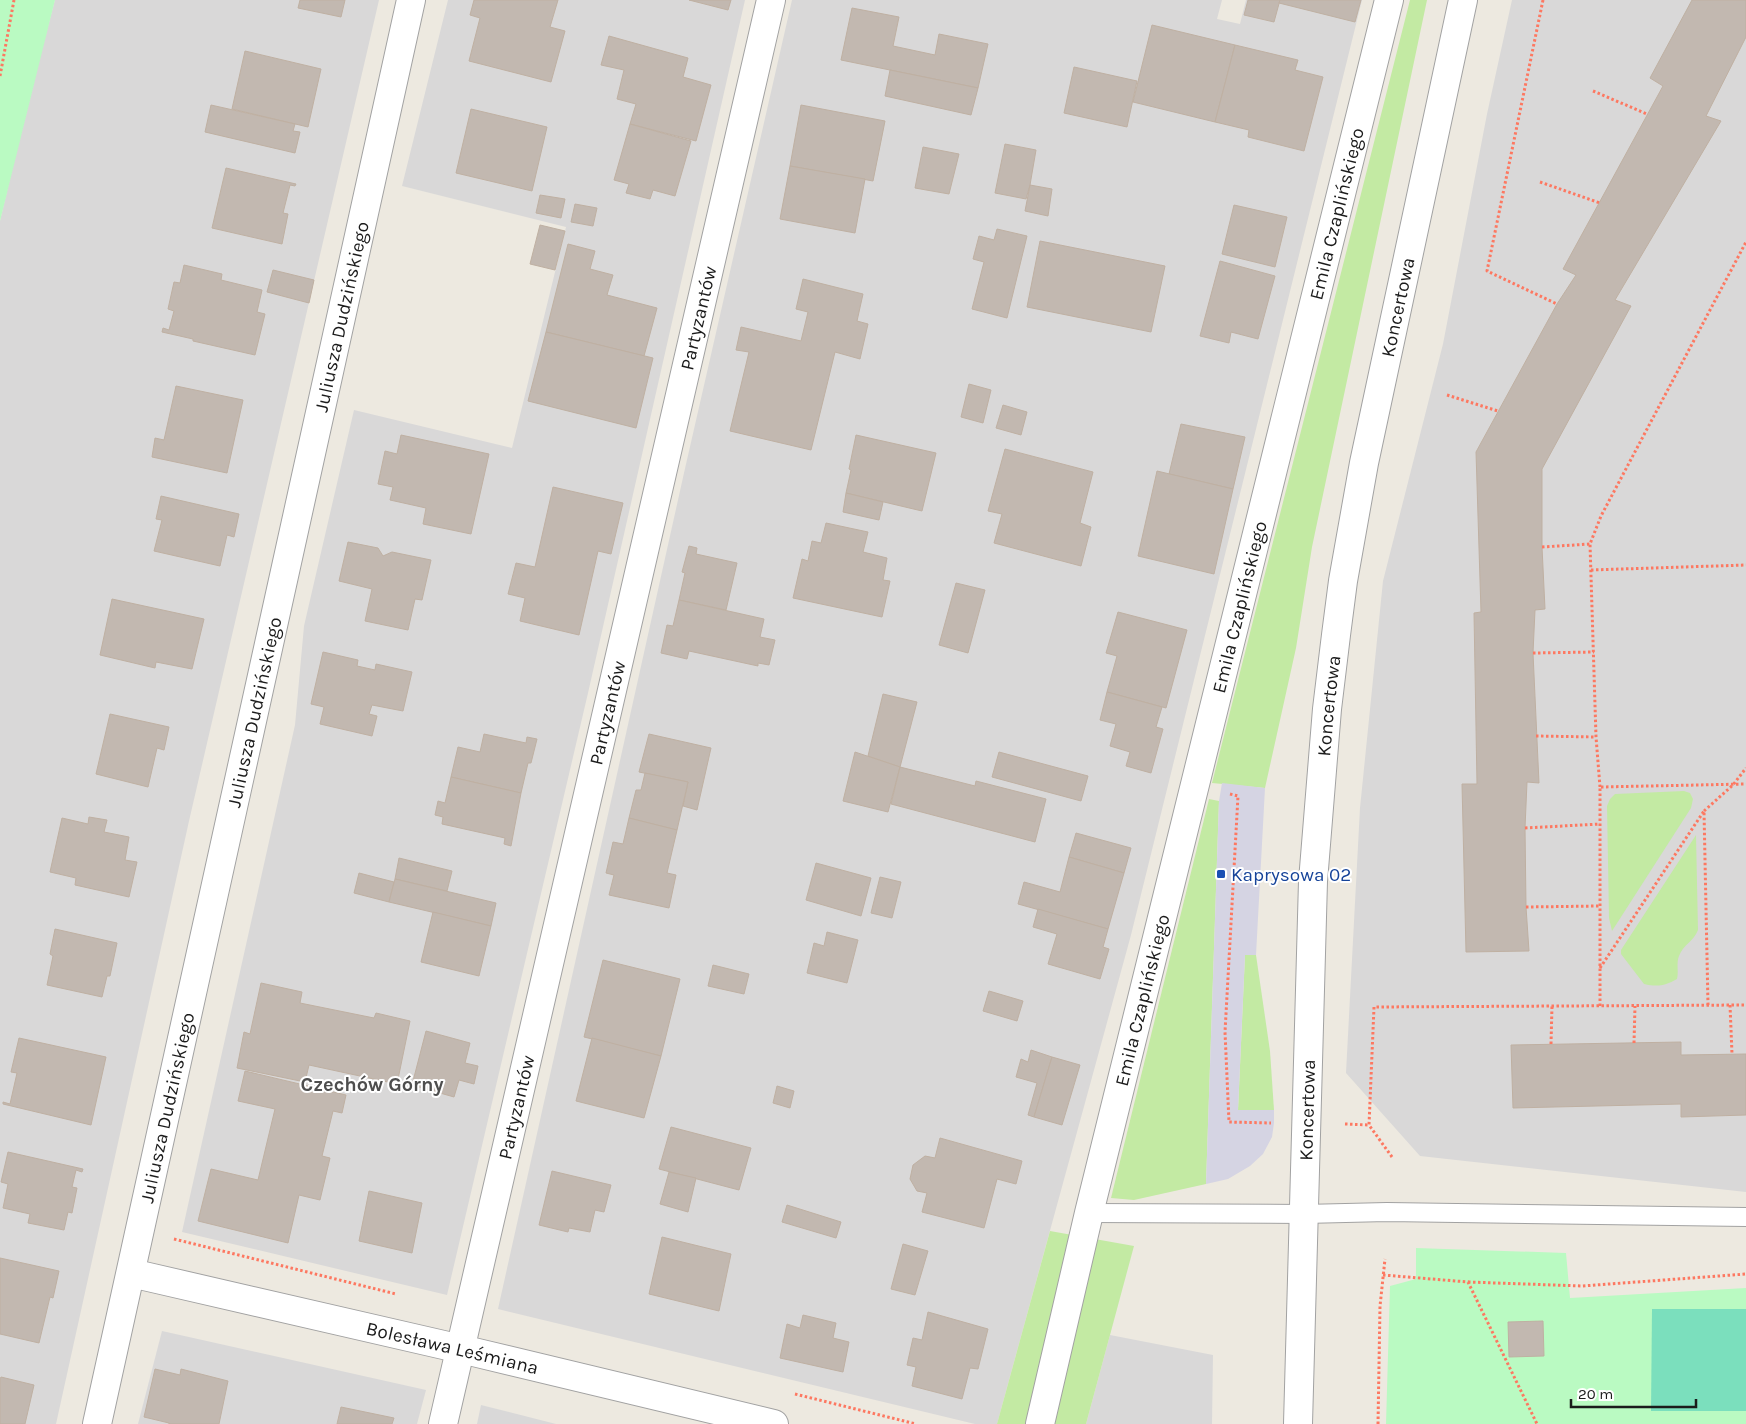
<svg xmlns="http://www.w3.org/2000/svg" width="1746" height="1424" viewBox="0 0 1746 1424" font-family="Karla,sans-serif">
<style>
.residential{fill:#d9d8d8}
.grass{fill:#c3eaa3}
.park{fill:#bafac2}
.pitch{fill:#7bdfbd}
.plaza{fill:#d5d4e3}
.building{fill:#c2b8b0;stroke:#bfb0a2}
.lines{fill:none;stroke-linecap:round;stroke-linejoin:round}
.service-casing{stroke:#a2a2a2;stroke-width:20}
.minor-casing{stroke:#a2a2a2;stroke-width:30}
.tertiary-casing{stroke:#a2a2a2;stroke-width:30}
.path{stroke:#fd7861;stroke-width:3;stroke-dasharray:2.5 2.5;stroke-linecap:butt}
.service{stroke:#fff;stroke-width:18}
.minor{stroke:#fff;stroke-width:28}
.tertiary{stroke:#fff;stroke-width:28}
.transit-dot{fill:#1a4fb4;stroke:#fff;stroke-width:2}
.labels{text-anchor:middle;stroke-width:4;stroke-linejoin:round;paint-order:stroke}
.street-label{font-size:19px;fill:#1b1b1b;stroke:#fff}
.transit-label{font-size:19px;fill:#164399;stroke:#fff;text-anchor:start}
.neighbourhood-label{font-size:20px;font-weight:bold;fill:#4e4e4e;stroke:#fff}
</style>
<rect width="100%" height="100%" fill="#ede9e0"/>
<g class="residential">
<path d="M 55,0 L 379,0 L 189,821 L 56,1424 L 0,1424 L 0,221 L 28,102 Z"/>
<path d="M 448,0 L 745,0 L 588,693 L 447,1295 L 182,1232 L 295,725 L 304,626 L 354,410 L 512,448 L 566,227 L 402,186 Z"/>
<path d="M 792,0 L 1222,0 L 1217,19 L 1240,24 L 1246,0 L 1362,0 L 1131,935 L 997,1424 L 975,1424 L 498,1309 L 684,473 Z"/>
<path d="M 1512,0 L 1746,0 L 1746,1192 L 1420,1156 L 1346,1073 L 1360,808 L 1383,581 L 1443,344 L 1487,114 Z"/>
<path d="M 162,1331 L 426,1390 L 417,1424 L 138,1424 Z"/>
<path d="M 1110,1335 L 1213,1355 L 1212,1424 L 1086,1424 Z"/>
<path d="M 481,1405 L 556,1424 L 477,1424 Z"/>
</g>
<g class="grass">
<path d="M 1410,0 L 1427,0 L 1312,547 L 1296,648 L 1265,788 L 1212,783 Z"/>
<path d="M 1684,791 L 1690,793 L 1693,799 L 1691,808 L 1612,931 L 1609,918 L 1607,806 L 1610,799 L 1615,794 Z"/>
<path d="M 1209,799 L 1219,801 L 1206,1184 L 1134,1200 L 1111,1198 Z"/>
<path d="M 1696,835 L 1698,930 C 1694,941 1683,945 1679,956 C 1676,963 1679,972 1677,979 C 1665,986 1657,987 1644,984 L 1621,954 L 1621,950 Z"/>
<path d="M 1245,955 L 1256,955 L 1270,1051 L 1274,1110 L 1238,1110 Z"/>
<path d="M 1050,1231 L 1134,1246 L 1086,1424 L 997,1424 Z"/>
</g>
<g class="park">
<path d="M 0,0 L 55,0 L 0,221 Z"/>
<path d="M 1416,1248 L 1566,1253 L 1570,1298 L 1746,1288 L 1746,1424 L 1386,1424 L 1390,1286 L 1416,1279 Z"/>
</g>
<path class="pitch" d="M 1652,1309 L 1746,1309 L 1746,1411 L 1651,1411 Z"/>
<path class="plaza" d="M 1222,783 L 1265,788 L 1256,955 L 1245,955 L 1238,1110 L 1274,1110 L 1274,1123 L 1272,1137 L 1263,1154 L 1250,1166 L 1228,1179 L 1206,1184 L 1219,801 Z"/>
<g class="building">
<path d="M 300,0 L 345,0 L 341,17 L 298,8 Z"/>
<path d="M 474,0 L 558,0 L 550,27 L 565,31 L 551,82 L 469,61 L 480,18 L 470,15 Z"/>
<path d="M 689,0 L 731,0 L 728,10 Z"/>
<path d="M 1248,0 L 1280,0 L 1274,22 L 1244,15 Z"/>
<path d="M 1280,0 L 1361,0 L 1355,22 L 1279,3 Z"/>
<path d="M 1692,0 L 1746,0 L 1746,37 L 1706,116 L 1721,121 L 1615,300 L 1631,306 L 1542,469 L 1542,547 L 1545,609 L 1535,610 L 1533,653 L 1539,783 L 1527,782 L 1525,828 L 1526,907 L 1529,951 L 1466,952 L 1462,784 L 1477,784 L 1474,613 L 1481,612 L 1476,452 L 1557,304 L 1576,275 L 1563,269 L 1663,86 L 1650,78 Z"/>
<path d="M 852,8 L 899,17 L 893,46 L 935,55 L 939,34 L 988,44 L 978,88 L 841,60 Z"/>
<path d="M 1152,25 L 1235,45 L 1215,122 L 1133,102 Z"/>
<path d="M 609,36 L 688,58 L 683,77 L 711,85 L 696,141 L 630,124 L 636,104 L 617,99 L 624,70 L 601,65 Z"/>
<path d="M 1235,45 L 1298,60 L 1295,70 L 1323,77 L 1304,151 L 1248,137 L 1249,130 L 1215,122 Z"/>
<path d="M 245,51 L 321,69 L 308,127 L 232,109 Z"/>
<path d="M 1074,67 L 1137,81 L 1127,127 L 1064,113 Z"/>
<path d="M 890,70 L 978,88 L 971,115 L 885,96 Z"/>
<path d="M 211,105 L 295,124 L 293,131 L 300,132 L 295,153 L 205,132 Z"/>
<path d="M 801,105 L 885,121 L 873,181 L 790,166 Z"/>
<path d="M 471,109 L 547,127 L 532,191 L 456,173 Z"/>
<path d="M 630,124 L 691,141 L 675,196 L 653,190 L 650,199 L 626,193 L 629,184 L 614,180 Z"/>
<path d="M 1005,144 L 1036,150 L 1030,185 L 1026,199 L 995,193 Z"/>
<path d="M 923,147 L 959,154 L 949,194 L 915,188 Z"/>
<path d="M 790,166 L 865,179 L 855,233 L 780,219 Z"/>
<path d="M 226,168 L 296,184 L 295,186 L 290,185 L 283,213 L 288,214 L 282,244 L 212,228 Z"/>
<path d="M 1030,185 L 1052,189 L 1048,216 L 1025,211 Z"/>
<path d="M 540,195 L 565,199 L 561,218 L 536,213 Z"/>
<path d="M 575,204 L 597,208 L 593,226 L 571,222 Z"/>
<path d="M 1234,205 L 1287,217 L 1275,267 L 1222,254 Z"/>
<path d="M 540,225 L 565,231 L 555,270 L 530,264 Z"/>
<path d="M 997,229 L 1027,236 L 1007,318 L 972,309 L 984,262 L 973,259 L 979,236 L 994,240 Z"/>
<path d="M 1040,241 L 1165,266 L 1151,332 L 1027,307 Z"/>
<path d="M 568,244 L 595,251 L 590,269 L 613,275 L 607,295 L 657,308 L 644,356 L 546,332 Z"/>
<path d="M 1220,261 L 1275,276 L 1258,339 L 1231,332 L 1229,343 L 1200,336 Z"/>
<path d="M 184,265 L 222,274 L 221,280 L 262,290 L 257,312 L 265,314 L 255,355 L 193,341 L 193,339 L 162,332 L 163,328 L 169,330 L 174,311 L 168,309 L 174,282 L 180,283 Z"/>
<path d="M 273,270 L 314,280 L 309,303 L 267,292 Z"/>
<path d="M 803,279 L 863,294 L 857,321 L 868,324 L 860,359 L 835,352 L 811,450 L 730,431 L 749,352 L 736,350 L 741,327 L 801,341 L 808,312 L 796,309 Z"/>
<path d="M 546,332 L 653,358 L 636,428 L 528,401 Z"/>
<path d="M 969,384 L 991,390 L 983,423 L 961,417 Z"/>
<path d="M 176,386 L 243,400 L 227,473 L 152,457 L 155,438 L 164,440 Z"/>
<path d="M 1003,405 L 1027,412 L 1021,435 L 996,428 Z"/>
<path d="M 1181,424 L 1245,437 L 1233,489 L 1169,474 Z"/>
<path d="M 401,435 L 489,454 L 471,534 L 423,524 L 426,508 L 390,500 L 393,487 L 378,484 L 385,451 L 397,454 Z"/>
<path d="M 856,435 L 936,453 L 922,511 L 846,493 L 851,470 L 849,469 Z"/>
<path d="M 1005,449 L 1093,472 L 1080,523 L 1091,527 L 1081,566 L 994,543 L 1002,514 L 988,511 Z"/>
<path d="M 1157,471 L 1233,489 L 1214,574 L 1138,556 Z"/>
<path d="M 553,487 L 623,503 L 611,554 L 598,551 L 579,635 L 520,621 L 525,598 L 508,594 L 516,563 L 535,567 Z"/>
<path d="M 846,493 L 883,502 L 879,520 L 843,512 Z"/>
<path d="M 161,496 L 239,514 L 234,537 L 227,535 L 220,566 L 154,551 L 162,520 L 156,519 Z"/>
<path d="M 826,523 L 868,532 L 863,552 L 887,558 L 883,580 L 890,581 L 882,617 L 793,598 L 802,559 L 808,561 L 812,541 L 821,543 Z"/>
<path d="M 348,542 L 378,548 L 383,556 L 392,552 L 431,560 L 422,600 L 415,599 L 408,630 L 365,621 L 372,589 L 339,581 Z"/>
<path d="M 689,546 L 697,548 L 696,554 L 737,563 L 726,610 L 679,600 L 685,573 L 682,572 Z"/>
<path d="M 956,583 L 985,590 L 968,653 L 939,645 Z"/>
<path d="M 112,599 L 204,619 L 192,669 L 156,662 L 155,668 L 100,655 Z"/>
<path d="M 679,600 L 764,619 L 760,637 L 775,640 L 769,665 L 758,663 L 758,666 L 689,651 L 687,659 L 661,653 L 667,625 L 673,626 Z"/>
<path d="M 1118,612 L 1187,630 L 1166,708 L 1107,692 L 1117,656 L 1106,653 Z"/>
<path d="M 323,652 L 358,660 L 357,666 L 375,670 L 376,664 L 412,672 L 403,711 L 372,705 L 369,714 L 377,716 L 372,736 L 320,724 L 324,707 L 311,704 Z"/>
<path d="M 1107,692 L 1162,707 L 1156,727 L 1163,729 L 1151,773 L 1126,766 L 1130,752 L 1110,746 L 1116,724 L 1100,720 Z"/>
<path d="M 883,694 L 917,702 L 900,767 L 868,756 Z"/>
<path d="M 110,714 L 169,727 L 164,750 L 157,748 L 148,787 L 96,774 Z"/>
<path d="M 484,734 L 526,743 L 527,737 L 537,739 L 531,763 L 528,763 L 521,793 L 451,777 L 458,747 L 480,752 Z"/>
<path d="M 649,734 L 711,748 L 697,810 L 683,806 L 688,782 L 639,772 Z"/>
<path d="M 855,752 L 900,767 L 888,812 L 843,801 Z"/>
<path d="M 999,752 L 1088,776 L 1081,801 L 992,777 Z"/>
<path d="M 900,767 L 975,786 L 976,781 L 1046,799 L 1035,842 L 891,804 Z"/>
<path d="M 645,773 L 688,782 L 677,830 L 629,818 L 636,790 L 641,790 Z"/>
<path d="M 451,777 L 521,793 L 511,846 L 504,844 L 505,838 L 442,824 L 443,817 L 435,815 L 438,801 L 445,803 Z"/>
<path d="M 89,817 L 107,820 L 104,832 L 129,837 L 125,860 L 137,862 L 129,897 L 75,885 L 76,878 L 50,872 L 62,818 L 88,824 Z"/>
<path d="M 629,818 L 677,830 L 667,873 L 676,875 L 669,908 L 609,895 L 614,875 L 606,873 L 613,842 L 623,844 Z"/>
<path d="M 1076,833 L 1131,848 L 1124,873 L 1069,857 Z"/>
<path d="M 1069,857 L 1124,873 L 1108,929 L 1018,904 L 1024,882 L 1060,892 Z"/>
<path d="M 399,858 L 452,871 L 447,891 L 395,879 Z"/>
<path d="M 816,863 L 871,878 L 861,916 L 806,900 Z"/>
<path d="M 359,873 L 394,882 L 389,902 L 354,893 Z"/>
<path d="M 880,877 L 901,882 L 892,918 L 871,913 Z"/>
<path d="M 395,879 L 496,903 L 491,926 L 389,902 Z"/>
<path d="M 1038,909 L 1108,929 L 1103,947 L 1109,949 L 1100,979 L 1048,964 L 1057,934 L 1033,927 Z"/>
<path d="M 433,912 L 491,926 L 479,976 L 421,962 Z"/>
<path d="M 55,929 L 117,943 L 110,976 L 107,976 L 102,997 L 47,985 L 53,956 L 50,954 Z"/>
<path d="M 827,932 L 858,940 L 847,983 L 807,973 L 814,943 L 824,946 Z"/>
<path d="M 603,960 L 680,979 L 661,1056 L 584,1037 Z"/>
<path d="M 713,965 L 749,974 L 744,994 L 708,986 Z"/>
<path d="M 261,983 L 302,992 L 300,1003 L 374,1018 L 376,1013 L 410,1021 L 397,1084 L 309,1065 L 305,1082 L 237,1068 L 244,1032 L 250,1034 Z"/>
<path d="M 989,991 L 1023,1001 L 1017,1021 L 983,1011 Z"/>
<path d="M 426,1031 L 470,1043 L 465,1063 L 478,1066 L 474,1084 L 459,1080 L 454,1097 L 412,1085 Z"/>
<path d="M 19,1038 L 106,1057 L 91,1125 L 3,1104 L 3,1102 L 10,1104 L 17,1073 L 11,1072 Z"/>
<path d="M 592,1038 L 661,1056 L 644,1118 L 576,1101 Z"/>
<path d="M 1681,1042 L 1681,1055 L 1746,1054 L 1746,1115 L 1681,1117 L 1681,1104 L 1513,1108 L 1511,1045 Z"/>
<path d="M 1031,1050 L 1052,1057 L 1034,1117 L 1028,1115 L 1037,1083 L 1016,1077 L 1021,1059 L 1028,1062 Z"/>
<path d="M 1052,1057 L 1080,1065 L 1062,1125 L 1034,1117 Z"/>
<path d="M 245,1071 L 346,1095 L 342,1113 L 333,1111 L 322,1156 L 330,1158 L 320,1200 L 299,1195 L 288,1243 L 198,1221 L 211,1169 L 258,1180 L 275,1109 L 238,1101 Z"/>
<path d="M 777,1086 L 794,1091 L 790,1108 L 773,1103 Z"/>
<path d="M 671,1127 L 751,1148 L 739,1190 L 659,1169 Z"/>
<path d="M 940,1138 L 1022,1161 L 1016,1184 L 997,1179 L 984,1228 L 922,1212 L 927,1193 L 917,1191 L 910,1179 L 913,1165 L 925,1156 L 935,1158 Z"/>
<path d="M 8,1152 L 83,1169 L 82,1172 L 76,1170 L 72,1187 L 77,1188 L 72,1213 L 68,1212 L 64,1230 L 28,1223 L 30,1214 L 3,1208 L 8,1184 L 1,1182 Z"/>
<path d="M 552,1171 L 611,1185 L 604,1212 L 595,1210 L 590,1232 L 569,1228 L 568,1232 L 539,1225 Z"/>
<path d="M 669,1172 L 696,1178 L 688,1212 L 660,1204 Z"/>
<path d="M 369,1191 L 422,1203 L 412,1253 L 359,1241 Z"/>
<path d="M 787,1205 L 841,1222 L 836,1238 L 782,1222 Z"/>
<path d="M 662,1237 L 731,1254 L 719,1311 L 649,1294 Z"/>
<path d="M 903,1244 L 928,1251 L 915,1295 L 891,1289 Z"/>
<path d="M 0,1258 L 59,1271 L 53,1298 L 50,1297 L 39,1343 L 0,1334 Z"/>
<path d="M 928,1312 L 988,1329 L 978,1369 L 970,1368 L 962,1399 L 912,1386 L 916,1367 L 907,1365 L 913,1338 L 922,1340 Z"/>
<path d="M 803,1315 L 836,1323 L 833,1338 L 849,1342 L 843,1372 L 780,1358 L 787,1324 L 800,1328 Z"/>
<path d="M 1543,1321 L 1544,1356 L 1509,1357 L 1508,1322 Z"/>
<path d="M 155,1369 L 180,1375 L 181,1369 L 228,1381 L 219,1424 L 169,1424 L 169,1423 L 144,1417 Z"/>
<path d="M 1,1377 L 34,1385 L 25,1424 L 0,1424 L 0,1379 Z"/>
<path d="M 341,1407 L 394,1418 L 392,1424 L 337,1424 Z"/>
</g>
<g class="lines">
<defs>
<path id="service" d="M 1089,1213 L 1304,1214 L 1387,1212 L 1746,1217"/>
<g id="minor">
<path id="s1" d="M 131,1273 L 461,1349 L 774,1424"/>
<path id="s2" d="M 97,1424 L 411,0"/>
<path id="s3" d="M 443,1424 L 771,0"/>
<path id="s4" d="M 1040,1424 L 1089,1213 L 1389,0"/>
</g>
<g id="tertiary">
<path id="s5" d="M 1298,1424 L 1313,881 L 1327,709 L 1336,635 L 1343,581 L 1364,463 L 1463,0"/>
</g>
</defs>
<use href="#service" class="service-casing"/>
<use href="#minor" class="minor-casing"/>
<use href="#tertiary" class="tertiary-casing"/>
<g class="path">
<path d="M 1543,0 L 1487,271 L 1557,304"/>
<path d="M 0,76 L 14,0"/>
<path d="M 1593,91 L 1647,114"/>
<path d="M 1540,182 L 1600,203"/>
<path d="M 1447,395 L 1498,411"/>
<path d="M 1542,547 L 1590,544"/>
<path d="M 1591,570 L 1746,565"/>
<path d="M 1533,653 L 1594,652"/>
<path d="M 1536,736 L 1596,737"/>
<path d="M 1600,787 L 1596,737 L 1590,544 L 1601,516 L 1746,242"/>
<path d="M 1230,794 L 1238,796 L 1225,1032 L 1229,1122 L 1271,1123"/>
<path d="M 1704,811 L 1733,785 L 1746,768"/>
<path d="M 1525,828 L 1600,824"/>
<path d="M 1526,907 L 1600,906"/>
<path d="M 1600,968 L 1704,811 L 1708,1005"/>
<path d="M 1730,1005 L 1732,1054"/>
<path d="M 1600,1006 L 1600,787 L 1746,784"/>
<path d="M 1634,1043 L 1635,1006"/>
<path d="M 1551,1044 L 1552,1006"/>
<path d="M 1345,1124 L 1369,1125"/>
<path d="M 1392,1157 L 1369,1125 L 1374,1007 L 1746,1005"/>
<path d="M 174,1239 L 396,1294"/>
<path d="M 1383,1275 L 1468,1282 L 1537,1424"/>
<path d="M 1468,1282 L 1582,1286 L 1746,1274"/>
<path d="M 795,1394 L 916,1424"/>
<path d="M 1378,1424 L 1380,1306 L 1385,1259"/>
</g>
<use href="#service" class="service"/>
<use href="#minor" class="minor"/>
<use href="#tertiary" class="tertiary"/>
</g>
<rect class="transit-dot" x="1216" y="869" width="10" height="10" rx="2.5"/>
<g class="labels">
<g class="street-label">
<text dy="7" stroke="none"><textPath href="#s4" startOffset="1246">Emila Czaplińskiego</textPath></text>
<text dy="7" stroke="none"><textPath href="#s5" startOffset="1124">Koncertowa</textPath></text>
<text dy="7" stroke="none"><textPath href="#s2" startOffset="1134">Juliusza Dudzińskiego</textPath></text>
<text dy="7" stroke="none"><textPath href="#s3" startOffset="1135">Partyzantów</textPath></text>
<text dy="7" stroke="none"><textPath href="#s4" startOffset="841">Emila Czaplińskiego</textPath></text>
<text dy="7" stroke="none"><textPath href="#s5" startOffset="719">Koncertowa</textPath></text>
<text dy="7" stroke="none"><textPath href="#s2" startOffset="729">Juliusza Dudzińskiego</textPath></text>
<text dy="7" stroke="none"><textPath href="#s3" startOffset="730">Partyzantów</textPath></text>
<text dy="7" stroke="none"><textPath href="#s4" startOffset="436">Emila Czaplińskiego</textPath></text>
<text dy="7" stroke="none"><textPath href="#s3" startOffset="325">Partyzantów</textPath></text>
<text dy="7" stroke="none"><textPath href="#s2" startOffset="324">Juliusza Dudzińskiego</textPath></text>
<text dy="7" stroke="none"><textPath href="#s5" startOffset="314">Koncertowa</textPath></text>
<text dy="7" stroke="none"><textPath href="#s1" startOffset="330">Bolesława Leśmiana</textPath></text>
</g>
<g class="transit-label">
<text x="1231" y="881">Kaprysowa 02</text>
</g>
<g class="neighbourhood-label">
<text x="372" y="1091">Czechów Górny</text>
</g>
</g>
<path d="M1571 1399v8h125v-8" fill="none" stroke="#1b1b1b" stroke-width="2.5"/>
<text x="1578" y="1399" font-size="15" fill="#1b1b1b" stroke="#ffffff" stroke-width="4" paint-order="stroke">20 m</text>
</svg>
